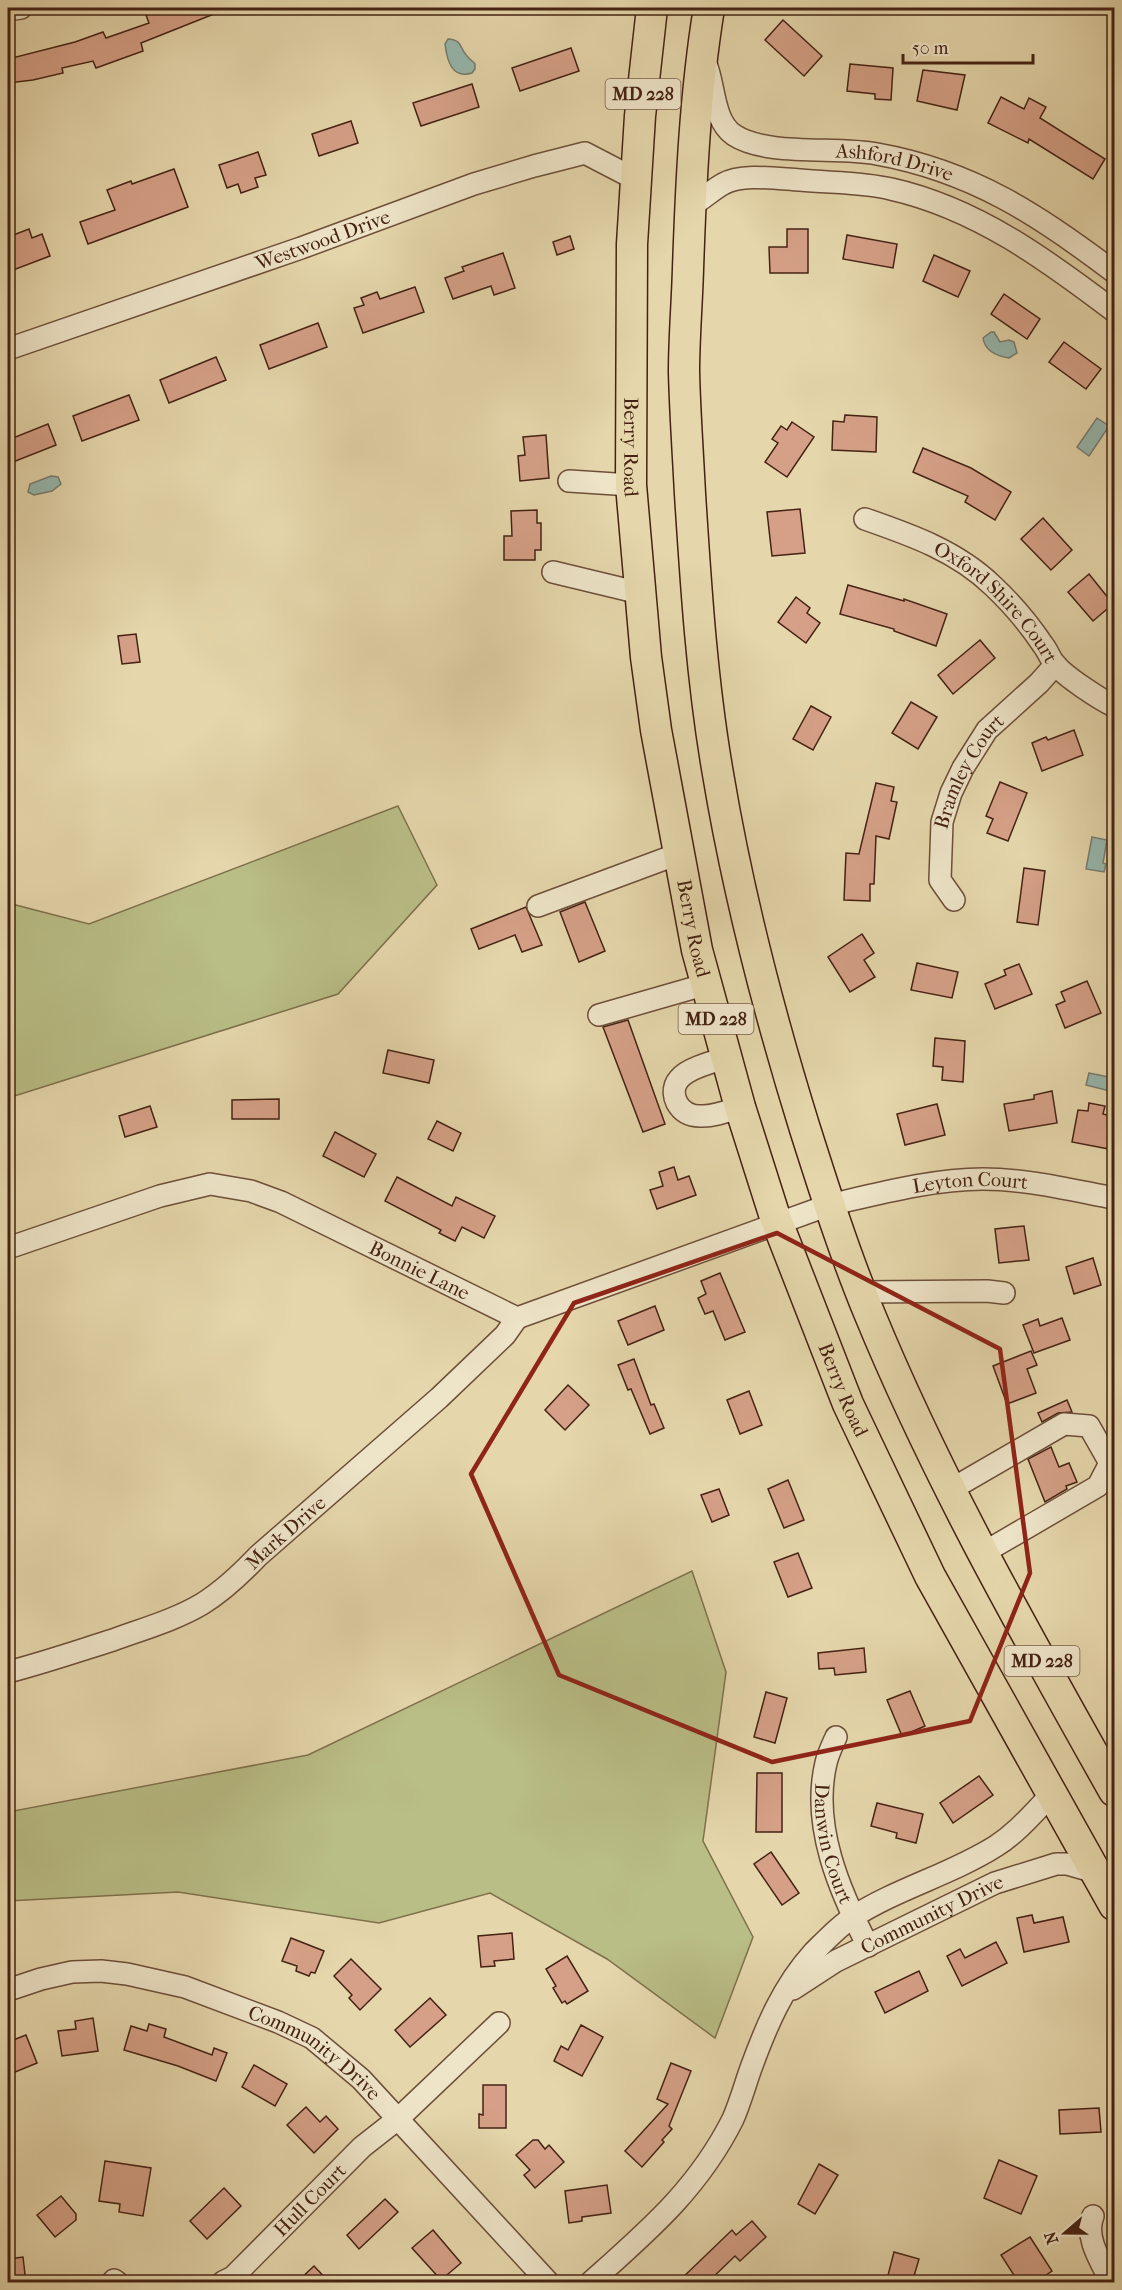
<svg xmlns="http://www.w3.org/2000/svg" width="1122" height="2290" viewBox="0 0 1122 2290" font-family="'IM FELL French Canon',serif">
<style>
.green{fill:#b9bd86;stroke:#7f704c;stroke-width:1.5}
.water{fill:#96b8af;stroke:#767c71;stroke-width:1.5}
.building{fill:#d5a087;stroke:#452213;stroke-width:1.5}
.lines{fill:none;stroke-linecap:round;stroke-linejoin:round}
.minor-casing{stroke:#6d4f39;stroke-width:24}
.highway-casing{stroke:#452213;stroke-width:33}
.minor{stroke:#eee4c8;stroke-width:21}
.highway{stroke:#e5d6ab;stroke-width:30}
.marked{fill:none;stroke:#8f2418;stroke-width:4.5;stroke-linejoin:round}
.labels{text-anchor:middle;stroke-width:5;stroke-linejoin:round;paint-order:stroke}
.shield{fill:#eee4c8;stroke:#785c49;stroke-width:1.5}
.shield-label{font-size:18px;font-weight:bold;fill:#452213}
.street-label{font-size:20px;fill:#452213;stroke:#eee4c8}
</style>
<rect width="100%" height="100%" fill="#e5d6ab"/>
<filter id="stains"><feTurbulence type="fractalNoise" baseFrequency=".00333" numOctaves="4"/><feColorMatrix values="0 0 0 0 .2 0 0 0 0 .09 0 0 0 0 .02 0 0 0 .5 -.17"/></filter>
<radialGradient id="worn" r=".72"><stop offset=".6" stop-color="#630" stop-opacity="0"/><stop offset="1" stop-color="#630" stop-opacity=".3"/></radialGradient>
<g class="green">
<path d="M 398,806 L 437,885 L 338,994 L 8,1098 L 8,903 L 89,924 Z"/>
<path d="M 692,1571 L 726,1672 L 703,1841 L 753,1937 L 715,2038 L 607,1959 L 490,1893 L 379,1923 L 178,1892 L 8,1901 L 8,1812 L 308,1755 Z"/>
</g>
<g class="water">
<path d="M 448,39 C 463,40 459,48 467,56 C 469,59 473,61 475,64 L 475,69 L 472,73 C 452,79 447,61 445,44 Z"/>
<path d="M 991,332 L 994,332 L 1000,342 L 1009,340 L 1014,342 L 1017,353 L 1009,358 C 996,356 985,351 983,338 Z"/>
<path d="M 1097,418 L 1109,426 L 1089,456 L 1077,447 Z"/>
<path d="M 51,476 L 58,477 L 61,484 L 52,491 L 34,495 L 28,492 L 30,484 Z"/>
<path d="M 1092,837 L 1107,840 L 1103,863 L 1106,864 L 1104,872 L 1086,869 Z"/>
<path d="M 1089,1073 L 1114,1078 L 1114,1092 L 1086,1085 Z"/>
</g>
<g class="building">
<path d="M 165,8 L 229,8 L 141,43 L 143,51 L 96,68 L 93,61 L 62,68 L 63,73 L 33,80 L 8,83 L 8,59 L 75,42 L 103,32 L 106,38 L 149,23 L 146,15 Z"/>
<path d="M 783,20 L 822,56 L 804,76 L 765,40 Z"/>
<path d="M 571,48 L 579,71 L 520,91 L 512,68 Z"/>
<path d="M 850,64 L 893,68 L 891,100 L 875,99 L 875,94 L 847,91 Z"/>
<path d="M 923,70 L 965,75 L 957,110 L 917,101 Z"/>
<path d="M 472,84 L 479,107 L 421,126 L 413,103 Z"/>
<path d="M 1001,97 L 1024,109 L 1029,98 L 1046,107 L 1040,118 L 1105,159 L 1093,179 L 1029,139 L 1028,143 L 988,123 Z"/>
<path d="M 351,121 L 358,143 L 319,156 L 312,134 Z"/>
<path d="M 258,152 L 266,175 L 255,178 L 258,187 L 241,193 L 238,184 L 227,188 L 219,165 Z"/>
<path d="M 174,169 L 188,207 L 88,244 L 80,222 L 115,210 L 107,190 L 131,181 L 132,184 Z"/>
<path d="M 29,229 L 32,238 L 42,234 L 50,256 L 8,272 L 8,237 Z"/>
<path d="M 787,229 L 808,229 L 808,273 L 770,273 L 769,247 L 787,247 Z"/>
<path d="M 847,235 L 897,244 L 893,268 L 843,259 Z"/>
<path d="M 570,236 L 574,249 L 557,255 L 553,242 Z"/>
<path d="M 503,253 L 515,288 L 494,295 L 491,286 L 453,299 L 445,278 L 464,271 L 462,267 Z"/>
<path d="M 934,255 L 970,271 L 958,297 L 923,281 Z"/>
<path d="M 415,287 L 424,312 L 363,333 L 354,308 L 364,305 L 361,298 L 377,292 L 380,299 Z"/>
<path d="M 1004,294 L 1040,319 L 1027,339 L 991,314 Z"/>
<path d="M 318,323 L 327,347 L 269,369 L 260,345 Z"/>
<path d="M 1064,342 L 1101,369 L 1086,389 L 1049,362 Z"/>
<path d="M 216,357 L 226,380 L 169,403 L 160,380 Z"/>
<path d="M 129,395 L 139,420 L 82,441 L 73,416 Z"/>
<path d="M 845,415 L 877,417 L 876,452 L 832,450 L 833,421 L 844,422 Z"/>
<path d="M 792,422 L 814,437 L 787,477 L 765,462 L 778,443 L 772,439 L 781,426 L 787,430 Z"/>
<path d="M 48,424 L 56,445 L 13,462 L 8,449 L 8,440 Z"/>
<path d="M 546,435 L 549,478 L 520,481 L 518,456 L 525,455 L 523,437 Z"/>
<path d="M 923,448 L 971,468 L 1011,492 L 995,520 L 965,502 L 968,496 L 913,472 Z"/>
<path d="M 800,509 L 805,553 L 772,556 L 767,512 Z"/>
<path d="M 537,510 L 537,523 L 541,523 L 541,550 L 535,550 L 535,560 L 504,560 L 504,536 L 512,536 L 511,511 Z"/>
<path d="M 1043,518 L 1072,550 L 1051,570 L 1021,539 Z"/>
<path d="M 1089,574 L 1113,604 L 1093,621 L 1068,592 Z"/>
<path d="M 848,585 L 904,601 L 904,599 L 947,614 L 936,646 L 894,631 L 894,629 L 840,614 Z"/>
<path d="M 796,597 L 810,608 L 807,613 L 820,623 L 806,643 L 778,622 Z"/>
<path d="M 136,634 L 140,662 L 122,664 L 118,636 Z"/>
<path d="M 980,640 L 995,658 L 953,694 L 938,675 Z"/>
<path d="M 911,702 L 937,717 L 918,749 L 892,733 Z"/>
<path d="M 811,706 L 831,717 L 813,750 L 793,739 Z"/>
<path d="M 1074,730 L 1083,755 L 1042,771 L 1032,743 L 1046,737 L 1048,740 Z"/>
<path d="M 1000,782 L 1027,793 L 1008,841 L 987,833 L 993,819 L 986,816 Z"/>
<path d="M 876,783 L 894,787 L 891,801 L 897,802 L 889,839 L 876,836 L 874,884 L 870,884 L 870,901 L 844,900 L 846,853 L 859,854 Z"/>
<path d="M 1024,868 L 1045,871 L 1038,925 L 1017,922 Z"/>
<path d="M 585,902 L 605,951 L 579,962 L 560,912 Z"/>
<path d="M 526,907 L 542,945 L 522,952 L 515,935 L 479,949 L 471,929 Z"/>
<path d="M 862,934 L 874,953 L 864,960 L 875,977 L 850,992 L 828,957 Z"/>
<path d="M 917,963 L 958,972 L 952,998 L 911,990 Z"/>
<path d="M 1019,964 L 1032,994 L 995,1009 L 985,984 L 1006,975 L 1004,970 Z"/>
<path d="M 1087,981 L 1101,1013 L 1065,1028 L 1056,1005 L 1065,1001 L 1061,992 Z"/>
<path d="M 628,1020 L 665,1124 L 643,1132 L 603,1027 Z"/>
<path d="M 935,1038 L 965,1041 L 963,1082 L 942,1080 L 943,1067 L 933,1066 Z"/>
<path d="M 388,1050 L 434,1060 L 429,1083 L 383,1073 Z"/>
<path d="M 1052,1091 L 1057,1123 L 1009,1131 L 1004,1104 L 1034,1099 L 1034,1095 Z"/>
<path d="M 279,1099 L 279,1119 L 232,1119 L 232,1100 Z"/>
<path d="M 1089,1103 L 1105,1106 L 1103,1114 L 1114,1117 L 1114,1150 L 1072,1142 L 1078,1110 L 1088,1111 Z"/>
<path d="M 937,1104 L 945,1135 L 905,1145 L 897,1114 Z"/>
<path d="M 150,1106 L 157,1127 L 125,1137 L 119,1116 Z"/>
<path d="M 437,1121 L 461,1133 L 453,1151 L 428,1139 Z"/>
<path d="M 335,1132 L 376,1154 L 364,1177 L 323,1156 Z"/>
<path d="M 674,1167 L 678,1180 L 689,1176 L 696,1195 L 657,1209 L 650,1190 L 663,1186 L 659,1172 Z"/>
<path d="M 397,1177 L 452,1206 L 456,1197 L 495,1216 L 484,1238 L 462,1227 L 455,1241 L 439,1233 L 441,1230 L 385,1201 Z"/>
<path d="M 1024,1226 L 1029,1260 L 999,1263 L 995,1229 Z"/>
<path d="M 1093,1258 L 1101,1285 L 1074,1294 L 1066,1267 Z"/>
<path d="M 720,1273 L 745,1332 L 725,1340 L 713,1311 L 705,1314 L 698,1298 L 706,1294 L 701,1281 Z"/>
<path d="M 655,1306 L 664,1330 L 628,1345 L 618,1321 Z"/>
<path d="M 1062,1318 L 1070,1340 L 1034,1353 L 1023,1325 L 1038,1319 L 1040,1326 Z"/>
<path d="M 1031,1351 L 1037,1365 L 1027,1369 L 1036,1393 L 1007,1404 L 993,1366 Z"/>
<path d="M 634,1359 L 651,1405 L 654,1404 L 664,1428 L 650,1434 L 631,1389 L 628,1390 L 618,1365 Z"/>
<path d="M 568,1385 L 589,1405 L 565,1430 L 545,1410 Z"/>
<path d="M 749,1391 L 762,1425 L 740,1434 L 727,1400 Z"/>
<path d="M 1067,1400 L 1072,1412 L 1058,1413 L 1042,1422 L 1038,1413 Z"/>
<path d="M 1051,1447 L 1059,1467 L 1069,1463 L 1077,1482 L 1066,1486 L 1067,1489 L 1045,1502 L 1028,1459 Z"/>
<path d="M 788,1480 L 804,1520 L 784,1528 L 768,1489 Z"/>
<path d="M 719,1489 L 729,1515 L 712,1522 L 701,1495 Z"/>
<path d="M 798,1553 L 812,1588 L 788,1597 L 774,1562 Z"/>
<path d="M 864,1648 L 866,1672 L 835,1675 L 834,1668 L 819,1669 L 818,1653 Z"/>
<path d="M 910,1691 L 925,1726 L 902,1736 L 887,1700 Z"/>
<path d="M 766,1692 L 787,1698 L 775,1743 L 754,1737 Z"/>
<path d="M 757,1773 L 782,1773 L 782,1832 L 756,1832 Z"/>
<path d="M 979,1776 L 993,1795 L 953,1823 L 940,1803 Z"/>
<path d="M 877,1803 L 923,1814 L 916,1843 L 896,1838 L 897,1833 L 871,1826 Z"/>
<path d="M 771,1852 L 799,1893 L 782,1905 L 754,1864 Z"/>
<path d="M 1032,1915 L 1034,1923 L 1063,1917 L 1069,1942 L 1024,1952 L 1017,1918 Z"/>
<path d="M 512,1933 L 514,1959 L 494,1961 L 495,1966 L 481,1967 L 478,1936 Z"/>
<path d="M 291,1938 L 324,1951 L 315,1973 L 311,1972 L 309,1976 L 296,1971 L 297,1966 L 282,1961 Z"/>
<path d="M 996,1942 L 1007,1963 L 962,1986 L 947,1956 L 960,1949 L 965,1958 Z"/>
<path d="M 567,1956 L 588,1991 L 567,2004 L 565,2001 L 562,2003 L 553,1988 L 556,1986 L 546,1969 Z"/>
<path d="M 351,1959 L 381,1989 L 360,2010 L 349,1998 L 352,1995 L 334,1976 Z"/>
<path d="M 919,1971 L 928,1991 L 885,2013 L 875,1992 Z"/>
<path d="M 430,1998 L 446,2015 L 410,2047 L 395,2030 Z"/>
<path d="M 93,2018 L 98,2051 L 62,2056 L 58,2031 L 76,2029 L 75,2021 Z"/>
<path d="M 149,2024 L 166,2029 L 164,2037 L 212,2055 L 214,2048 L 227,2053 L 216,2081 L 178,2066 L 124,2050 L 131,2026 L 147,2031 Z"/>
<path d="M 581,2025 L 603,2037 L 582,2076 L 554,2061 L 561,2046 L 568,2050 Z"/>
<path d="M 26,2035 L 37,2063 L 8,2075 L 8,2042 Z"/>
<path d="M 671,2063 L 691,2071 L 669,2126 L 672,2129 L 662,2140 L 664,2142 L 642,2167 L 625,2151 L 668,2104 L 657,2099 Z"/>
<path d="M 254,2065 L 287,2084 L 275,2106 L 242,2087 Z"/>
<path d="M 483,2085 L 506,2085 L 506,2128 L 479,2128 L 479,2114 L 483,2115 Z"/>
<path d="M 306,2107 L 320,2122 L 326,2116 L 338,2129 L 314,2153 L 287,2125 Z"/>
<path d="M 1099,2108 L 1101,2132 L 1060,2134 L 1059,2110 Z"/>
<path d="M 533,2140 L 538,2140 L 545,2149 L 549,2145 L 564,2162 L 535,2188 L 524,2175 L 530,2170 L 516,2155 Z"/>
<path d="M 999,2160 L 1037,2176 L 1021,2214 L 984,2198 Z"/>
<path d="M 105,2161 L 151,2168 L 143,2216 L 119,2212 L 120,2204 L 99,2201 Z"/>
<path d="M 819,2164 L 838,2175 L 815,2214 L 798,2204 Z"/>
<path d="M 607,2185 L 611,2213 L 582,2217 L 582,2221 L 569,2223 L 565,2191 Z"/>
<path d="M 224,2188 L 241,2206 L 207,2239 L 190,2221 Z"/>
<path d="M 61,2196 L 76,2214 L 76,2220 L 55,2237 L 37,2215 Z"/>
<path d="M 385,2199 L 398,2212 L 359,2249 L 347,2235 Z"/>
<path d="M 752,2221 L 766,2237 L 740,2261 L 735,2256 L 707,2283 L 677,2283 L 732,2230 L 736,2235 Z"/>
<path d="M 433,2230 L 461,2263 L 441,2280 L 412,2248 Z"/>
<path d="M 1030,2237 L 1052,2271 L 1034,2283 L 1019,2283 L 1001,2255 Z"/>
<path d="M 894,2252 L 919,2259 L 912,2283 L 886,2283 Z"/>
<path d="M 23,2257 L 26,2283 L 8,2283 L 8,2259 Z"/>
<path d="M 314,2266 L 330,2283 L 296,2283 Z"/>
</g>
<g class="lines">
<defs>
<g id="minor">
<path d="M 8,10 L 21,8"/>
<path id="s1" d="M 706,64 C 715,86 713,121 734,135 C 768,157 837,146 877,154 C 972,171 1039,215 1114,272"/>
<path d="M 689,207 C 702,200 712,190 723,184 C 742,173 779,179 800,180 C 830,183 862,182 891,189 C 976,208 1047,260 1114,311"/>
<path id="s2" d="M 8,349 L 301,248 L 474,184 L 534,166 L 585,153 L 637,180"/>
<path d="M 569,481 L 631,485"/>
<path id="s3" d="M 865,519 C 911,535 957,551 993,586 C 1011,603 1029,624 1043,645 C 1048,651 1050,659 1055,664 C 1064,676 1101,700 1114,706"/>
<path d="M 553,572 L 640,593"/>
<path id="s4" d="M 954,900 L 940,880 L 942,822 L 951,793 L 963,768 L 987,730 L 1039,683 L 1055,665"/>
<path d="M 538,906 L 678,854"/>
<path d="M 599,1015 L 707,984"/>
<path d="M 726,1058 C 705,1064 663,1073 677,1103 C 682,1112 690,1116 700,1116 C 713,1117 728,1111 740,1107"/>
<path id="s5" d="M 8,1248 L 160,1196 L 210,1184 L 251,1191 L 281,1202 L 517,1318 L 829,1205 C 877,1194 933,1179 983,1179 C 1027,1179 1071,1190 1114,1198"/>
<path d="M 861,1292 L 987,1291 L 1004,1293"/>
<path d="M 950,1490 L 1064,1424 L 1089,1426 L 1110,1463 L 1098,1486 L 983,1553"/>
<path id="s6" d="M 8,1672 C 43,1663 78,1651 113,1640 C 143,1629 175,1620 202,1604 C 223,1591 241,1574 258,1556 L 439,1398 L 505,1335 L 517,1318"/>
<path id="s7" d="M 836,1737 C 832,1746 828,1754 826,1763 C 811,1826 840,1892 868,1946"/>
<path id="s8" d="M 793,1989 L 836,1961 L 995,1883 L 1056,1864 L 1067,1864 L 1095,1872"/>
<path id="s9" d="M 8,1990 L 41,1979 L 72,1972 L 101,1971 L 127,1974 L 185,1987 L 278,2022 L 312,2038 L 361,2079 L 548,2282"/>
<path d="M 1093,2216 C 1084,2238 1102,2263 1111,2282"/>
<path d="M 114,2280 L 117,2282"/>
<path id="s10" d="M 223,2282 L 233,2277 L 362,2147 L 399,2118 L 499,2023"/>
<path d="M 591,2282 C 648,2231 698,2189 733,2119 C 740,2103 745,2085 751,2068 C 766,2027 783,1986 813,1953 C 825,1941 839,1926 853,1917 C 896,1889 952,1874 996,1846 C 1018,1832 1033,1813 1052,1794"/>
</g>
<g id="highway">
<path id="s11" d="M 652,8 L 640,116 L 632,244 L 631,485 L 646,657 L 656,730 L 697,950 L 740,1107 L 774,1214 L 848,1404 L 930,1576 L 1114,1905"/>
<path d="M 709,8 C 695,94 691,182 688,269 C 687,304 684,338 684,372 C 685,413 688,454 690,494 C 696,588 702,682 718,774 C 738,894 769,1013 805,1129 C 825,1192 845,1255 870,1315 C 938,1480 1027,1636 1114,1791"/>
</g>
</defs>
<use href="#minor" class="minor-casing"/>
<use href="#highway" class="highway-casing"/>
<use href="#minor" class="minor"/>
<use href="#highway" class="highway"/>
</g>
<path class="marked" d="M 777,1233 L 1000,1349 L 1030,1573 L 970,1721 L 772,1762 L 559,1675 L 471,1474 L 574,1303 Z"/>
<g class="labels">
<g class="shield">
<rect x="605.5" y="79" width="75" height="30" rx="4.5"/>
<rect x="678.5" y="1004" width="75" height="30" rx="4.5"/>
<rect x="1004.5" y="1646" width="75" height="30" rx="4.5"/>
</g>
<g class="shield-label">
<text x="643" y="100">MD 228</text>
<text x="716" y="1025">MD 228</text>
<text x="1042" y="1667">MD 228</text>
</g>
<g class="street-label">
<text dy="7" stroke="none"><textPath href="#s1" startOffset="242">Ashford Drive</textPath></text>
<text dy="7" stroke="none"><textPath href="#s2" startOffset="333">Westwood Drive</textPath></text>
<text dy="7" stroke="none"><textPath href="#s11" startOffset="440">Berry Road</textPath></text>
<text dy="7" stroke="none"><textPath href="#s3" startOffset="159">Oxford Shire Court</textPath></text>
<text dy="7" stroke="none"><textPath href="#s4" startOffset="140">Bramley Court</textPath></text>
<text dy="7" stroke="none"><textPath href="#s11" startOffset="926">Berry Road</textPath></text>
<text dy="7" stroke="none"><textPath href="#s5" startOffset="1024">Leyton Court</textPath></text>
<text dy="7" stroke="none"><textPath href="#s5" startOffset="440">Bonnie Lane</textPath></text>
<text dy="7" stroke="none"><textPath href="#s11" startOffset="1412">Berry Road</textPath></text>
<text dy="7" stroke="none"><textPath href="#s6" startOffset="316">Mark Drive</textPath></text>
<text dy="7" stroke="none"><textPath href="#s7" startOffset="110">Danwin Court</textPath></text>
<text dy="7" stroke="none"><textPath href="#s8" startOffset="158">Community Drive</textPath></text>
<text dy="7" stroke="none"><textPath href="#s9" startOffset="328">Community Drive</textPath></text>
<text dy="7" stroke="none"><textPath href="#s10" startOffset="120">Hull Court</textPath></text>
</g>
</g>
<rect width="1122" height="2290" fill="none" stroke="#e5d6ab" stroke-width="30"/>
<rect x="9" y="9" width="1104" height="2272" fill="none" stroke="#452213" stroke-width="3"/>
<rect x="15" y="15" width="1092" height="2260" fill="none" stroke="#452213" stroke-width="1.5"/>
<g transform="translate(1065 2233) rotate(250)" stroke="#eee4c8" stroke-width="4.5" paint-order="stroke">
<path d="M0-4.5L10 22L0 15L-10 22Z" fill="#452213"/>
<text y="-9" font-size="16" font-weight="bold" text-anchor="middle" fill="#452213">N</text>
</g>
<path d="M903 54v9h130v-9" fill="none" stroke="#452213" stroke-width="3"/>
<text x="912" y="54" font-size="18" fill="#452213" stroke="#eee4c8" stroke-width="4.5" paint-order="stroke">50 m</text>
<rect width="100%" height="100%" filter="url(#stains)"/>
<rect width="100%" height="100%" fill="url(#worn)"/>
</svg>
